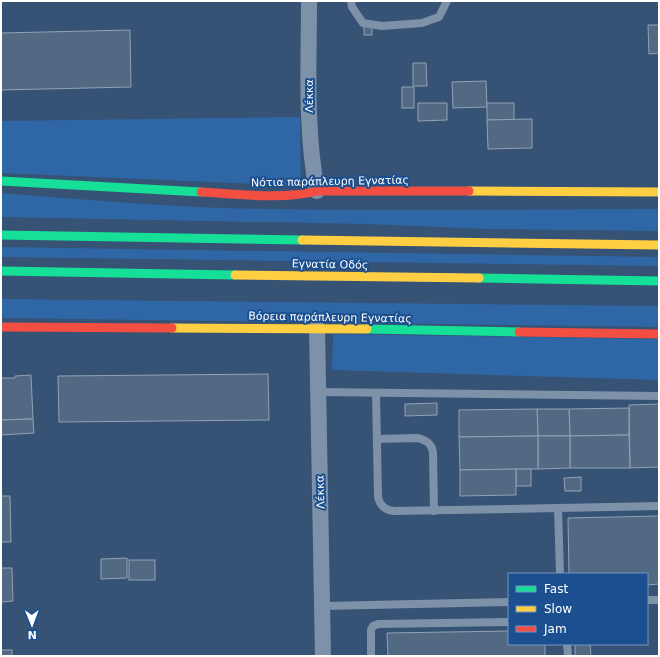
<svg xmlns="http://www.w3.org/2000/svg" width="660" height="657" viewBox="0 0 660 657" font-family="'DejaVu Sans',sans-serif">
<style>
.green{fill:#2f66a5}
.building{fill:#526984;stroke:#92a2b6}
.lines{fill:none;stroke-linecap:round;stroke-linejoin:round}
.lane{stroke:#7d92a8;stroke-width:8}
.street{stroke:#7d92a8;stroke-width:16}
.fast{stroke:#16e098;stroke-width:9}
.slow{stroke:#ffcf43;stroke-width:9}
.jam{stroke:#f24e42;stroke-width:9}
.labels{text-anchor:middle;stroke-width:4;stroke-linejoin:round;paint-order:stroke}
.street-label{font-size:11px;fill:#fff;stroke:#1b4f8f}
</style>
<rect width="100%" height="100%" fill="#365274"/>
<g class="green">
<path d="M 300,117 L 301,186 L 1,173 L 1,121 Z"/>
<path d="M 1,193 C 75,199 148,205 222,208 C 368,212 513,209 659,209 L 659,231 L 485,229 L 365,224 L 1,217 Z"/>
<path d="M 1,247 L 659,257 L 659,266 L 1,257 Z"/>
<path d="M 1,299 L 659,306 L 659,327 L 1,318 Z"/>
<path d="M 333,334 L 659,339 L 659,380 L 332,370 Z"/>
</g>
<g class="building">
<path d="M 648,25 L 659,25 L 659,53 L 649,54 Z"/>
<rect x="364" y="26" width="8" height="9"/>
<path d="M 130,30 L 131,87 L 1,90 L 1,33 Z"/>
<path d="M 413,63 L 426,63 L 427,86 L 413,86 Z"/>
<path d="M 486,81 L 487,107 L 453,108 L 452,82 Z"/>
<rect x="402" y="87" width="12" height="21"/>
<path d="M 418,103 L 447,103 L 447,120 L 418,121 Z"/>
<rect x="487" y="103" width="27" height="17"/>
<path d="M 532,119 L 532,148 L 488,149 L 487,120 Z"/>
<path d="M 268,374 L 269,420 L 59,422 L 58,376 Z"/>
<path d="M 31,375 L 33,419 L 1,420 L 1,378 L 15,378 L 15,376 Z"/>
<path d="M 437,403 L 437,415 L 405,416 L 405,404 Z"/>
<path d="M 659,404 L 659,467 L 630,468 L 629,405 Z"/>
<path d="M 629,408 L 629,435 L 570,436 L 569,409 Z"/>
<path d="M 537,409 L 569,409 L 570,436 L 538,436 Z"/>
<path d="M 537,409 L 538,436 L 459,437 L 459,410 Z"/>
<path d="M 33,419 L 34,433 L 1,435 L 1,420 Z"/>
<path d="M 629,435 L 630,468 L 570,468 L 570,436 Z"/>
<path d="M 538,436 L 570,436 L 570,468 L 538,469 Z"/>
<path d="M 538,436 L 538,469 L 460,470 L 459,437 Z"/>
<rect x="516" y="469" width="15" height="17"/>
<path d="M 516,469 L 516,495 L 460,496 L 460,470 Z"/>
<path d="M 581,477 L 581,491 L 565,491 L 564,478 Z"/>
<path d="M 1,496 L 10,496 L 11,542 L 1,542 Z"/>
<path d="M 659,516 L 659,584 L 647,585 L 647,574 L 569,574 L 568,518 Z"/>
<path d="M 127,558 L 127,578 L 101,579 L 101,559 Z"/>
<rect x="129" y="560" width="26" height="20"/>
<path d="M 1,568 L 12,568 L 13,601 L 1,602 Z"/>
<path d="M 509,631 L 509,644 L 545,644 L 545,656 L 388,656 L 387,633 Z"/>
<path d="M 575,644 L 590,644 L 591,656 L 575,656 Z"/>
<rect x="1" y="650" width="11" height="6"/>
</g>
<g class="lines">
<g class="lane">
<path d="M 351,1 L 352,7 L 363,23 L 382,26 L 422,23 L 439,17 L 447,1"/>
<path d="M 318,392 L 659,396"/>
<path d="M 376,393 L 378,497 C 380,506 385,510 394,511 L 558,508 L 560,574"/>
<path d="M 377,439 L 417,438 C 427,440 432,444 433,453 L 434,511"/>
<path d="M 558,508 L 659,506"/>
<path d="M 647,600 L 659,600"/>
<path d="M 323,606 L 509,602"/>
<path d="M 567,644 L 568,656"/>
<path d="M 371,656 L 371,630 L 373,626 L 378,624 L 509,622"/>
</g>
<g class="street">
<path d="M 309,1 C 309,64 305,129 317,191"/>
<path d="M 317,328 L 323,656"/>
</g>
<g class="fast">
<path d="M 1,181 L 201,192"/>
<path d="M 1,235 L 302,240"/>
<path d="M 1,271 L 235,275"/>
<path d="M 479,278 L 659,281"/>
<path d="M 367,329 L 519,332"/>
</g>
<g class="slow">
<path d="M 469,191 L 659,192"/>
<path d="M 302,240 L 659,245"/>
<path d="M 235,275 L 479,278"/>
<path d="M 172,328 L 367,329"/>
</g>
<g class="jam">
<path d="M 201,192 C 235,194 284,200 317,191 L 469,191"/>
<path d="M 1,327 L 172,328"/>
<path d="M 519,332 L 659,334"/>
</g>
</g>
<g class="labels">
<g class="street-label">
<text transform="translate(309 96) rotate(-90)" y="4">Λέκκα</text>
<text transform="translate(330 181) rotate(-1)" y="4">Νότια παράπλευρη Εγνατίας</text>
<text transform="translate(330 264) rotate(1)" y="4">Εγνατία Οδός</text>
<text transform="translate(330 317) rotate(1)" y="4">Βόρεια παράπλευρη Εγνατίας</text>
<text transform="translate(320 492) rotate(-92)" y="4">Λέκκα</text>
</g>
</g>
<rect width="660" height="657" fill="none" stroke="#ffffff" stroke-width="4"/>
<rect x="508" y="573" width="140" height="72" fill="#1b4f8f" stroke="#7695bc"/>
<rect x="516" y="586" width="20" height="6" fill="#16e098" stroke="#7695bc"/>
<text x="544" y="593" font-size="12" fill="#ffffff">Fast</text>
<rect x="516" y="606" width="20" height="6" fill="#ffcf43" stroke="#7695bc"/>
<text x="544" y="613" font-size="12" fill="#ffffff">Slow</text>
<rect x="516" y="626" width="20" height="6" fill="#f24e42" stroke="#7695bc"/>
<text x="544" y="633" font-size="12" fill="#ffffff">Jam</text>
<g transform="translate(32 625) rotate(179)" stroke="#1b4f8f" stroke-width="3" paint-order="stroke">
<path d="M0-3L7 15L0 10L-7 15Z" fill="#ffffff"/>
<text y="-6" font-size="11" font-weight="bold" text-anchor="middle" fill="#ffffff">N</text>
</g>
</svg>
